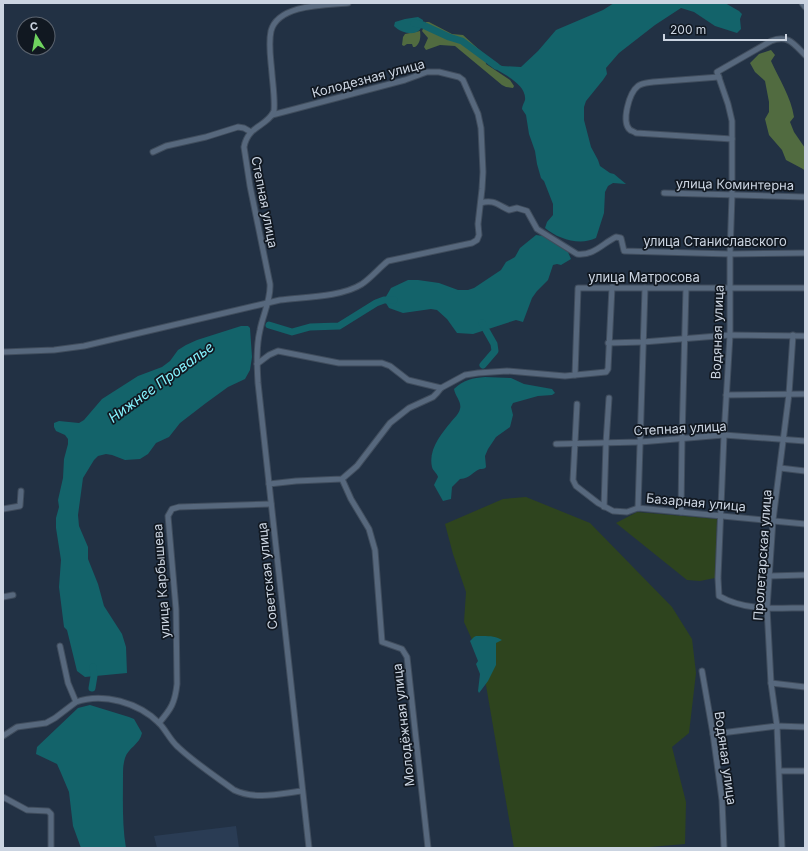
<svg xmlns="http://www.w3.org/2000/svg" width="808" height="851" viewBox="0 0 808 851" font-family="Inter,sans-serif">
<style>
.built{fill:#2a3c54}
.green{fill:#2e441e}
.forest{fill:#516b40}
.water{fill:#13636a}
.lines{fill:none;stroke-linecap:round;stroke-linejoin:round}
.river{stroke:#13636a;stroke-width:7}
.minor-casing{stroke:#404d5d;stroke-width:7}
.minor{stroke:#57687d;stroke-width:5}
.labels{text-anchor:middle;stroke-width:3.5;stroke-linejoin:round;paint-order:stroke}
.street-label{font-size:13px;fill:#cbd4e1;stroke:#111821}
.water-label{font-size:14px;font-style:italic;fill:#85f3fe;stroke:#111821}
</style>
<rect width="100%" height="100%" fill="#223144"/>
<path class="built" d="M 236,826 L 239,848 L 157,848 L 154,836 Z"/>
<g class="green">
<path d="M 526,497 L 590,523 L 672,607 L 692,639 L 696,673 L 689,733 L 672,747 L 686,802 L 685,844 L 638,848 L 514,848 L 482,662 L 464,622 L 466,592 L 453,554 L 445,524 L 503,499 Z"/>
<path d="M 637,512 L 717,519 L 715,578 L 700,581 L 687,580 L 616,523 Z"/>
</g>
<g class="forest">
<path d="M 426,22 L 429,22 L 452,34 L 463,35 L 485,55 L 486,64 L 510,80 L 514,86 L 513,88 L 506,87 L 502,85 L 455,46 L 440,45 L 426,50 L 424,47 L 428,38 L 422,31 Z"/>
<path d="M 420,31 C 421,37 420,44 415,47 L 413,47 L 412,44 L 407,44 L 404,46 L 402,45 L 403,37 L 405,34 Z"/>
<path d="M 771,50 L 775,55 L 771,61 C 779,79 791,97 794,117 L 790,122 L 794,132 L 805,148 L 805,171 L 803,169 L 786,160 L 782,150 L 769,135 L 765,119 L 769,112 L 769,102 L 765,81 L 755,72 L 750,63 L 759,54 Z"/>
</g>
<g class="water">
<path d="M 614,3 L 725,3 L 739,11 L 742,14 L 740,19 L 741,29 L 737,33 L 715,26 L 694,12 L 681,8 L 655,25 L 619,53 L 606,68 L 607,74 L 603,80 L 586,101 L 584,107 L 584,120 L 591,147 L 598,160 L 600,166 L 610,173 L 614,174 L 626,184 L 613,183 L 608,186 L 605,192 L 604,213 L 596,238 C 580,246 558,239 545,228 L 547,222 L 553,215 L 553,204 L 544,181 L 541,178 L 537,164 L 535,151 L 529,134 L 526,115 L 522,109 C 522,106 524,103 525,100 C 527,83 500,73 488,64 L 488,61 L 491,60 L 502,66 L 521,67 L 538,51 L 556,30 L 603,10 Z"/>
<path d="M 418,17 L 423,20 C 423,38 403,35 394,26 L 395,22 L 405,19 Z"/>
<path d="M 536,235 L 543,236 L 568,252 L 571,259 L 561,265 L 557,264 L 553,265 L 548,280 L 537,291 L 532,298 L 523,322 L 516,320 L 473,334 L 457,333 L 447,319 L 437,310 L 431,309 L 403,313 L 389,308 L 384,300 L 391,288 L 408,280 L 418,280 L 439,283 L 458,290 L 468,290 L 474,288 L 501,270 L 506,262 L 515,257 L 520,248 Z"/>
<path d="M 241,326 L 248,326 L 250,328 L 252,357 L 250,370 L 245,379 L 228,387 L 206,403 L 180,423 L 169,437 L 156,443 L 148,454 L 140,459 L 125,460 L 112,455 L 106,454 L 98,456 L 94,460 L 83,478 L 78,515 L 79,526 L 88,547 L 88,559 L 98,584 L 104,606 L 122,634 L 126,647 L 127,673 L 85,677 L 77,671 L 67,630 L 64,627 L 59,587 L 61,560 L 56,528 L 56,518 L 59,507 L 58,500 L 63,478 L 64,459 L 68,444 L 68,439 L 65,435 L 56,431 L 54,427 L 54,423 L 59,421 L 79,423 L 84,420 L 102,399 L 138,376 L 162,367 L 170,361 L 178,350 L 186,345 L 197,340 Z"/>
<path d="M 485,377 L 511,378 L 524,384 L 552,389 L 555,393 L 552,395 L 538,396 L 513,403 L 511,407 L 513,415 L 510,427 L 496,437 L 488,449 L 485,456 L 486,467 C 485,469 482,469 480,469 C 472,472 471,478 460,479 L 452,487 L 451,499 L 443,501 L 434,485 L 438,477 C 437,473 433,471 432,467 C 428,450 441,434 451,422 C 454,418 459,414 460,409 C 462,402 455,396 454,389 C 463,380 473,378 485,377 Z"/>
<path d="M 476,636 C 484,636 495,635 502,640 L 496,643 L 496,665 L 488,681 L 479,693 L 478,691 L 480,674 L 476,664 L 478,661 L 470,641 L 474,637 Z"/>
<path d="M 90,705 L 129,717 L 134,719 L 142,733 C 140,744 128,748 125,758 C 123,765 123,769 123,776 C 123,800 122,825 126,848 L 81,848 L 73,826 L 69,792 L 61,773 L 57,764 L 36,754 L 37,747 L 78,708 Z"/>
</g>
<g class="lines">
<g class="river">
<path d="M 414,23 L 423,25 L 449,37 L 462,41 L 496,66"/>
<path d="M 482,323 L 494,344 L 495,351 L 483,365"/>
<path d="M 269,325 L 292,332 L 310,327 L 339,326 L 376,303 L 384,300 L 394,300"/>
<path d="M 92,688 L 94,676 L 93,667"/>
</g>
<defs>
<g id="minor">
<path d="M 802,3 L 805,7"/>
<path d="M 805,55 C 794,44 788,34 771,41 L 717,72 L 728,104 L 732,121 L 732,195 L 730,254 L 730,335 L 724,435 L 718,578 L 719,596 C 745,611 775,608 805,608"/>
<path d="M 719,77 L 653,82 C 647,83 642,83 638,86 C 629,93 621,122 630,130 C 632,131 635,132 636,133 L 732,139"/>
<path d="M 153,152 L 166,146 L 206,137 L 238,127 L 244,128 L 251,132"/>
<path d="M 664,193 L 805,197"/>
<path d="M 481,203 C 493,199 498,205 509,210 L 517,208 L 527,211 L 537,229 L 577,254 C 594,256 603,243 616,237 L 621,238 L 624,251 L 730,254 L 805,253"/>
<path d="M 608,343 L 643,342 L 730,335 L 805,336"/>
<path d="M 3,352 L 54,350 L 84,346 L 280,300 C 304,297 342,297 362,284 C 372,277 379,268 388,261 L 472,243 L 477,240 L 479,235 L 478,224 L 482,189 L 483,172 L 481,128 L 478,114 L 463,80 L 459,77 L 439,72 L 427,72 L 405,80 L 272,115"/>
<path d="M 257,364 L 269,355 L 278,351 L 339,363 L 382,363 L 390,366 L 408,380 L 441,388 L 437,393 L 433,397 L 409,408 L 390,423 L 357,466 L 342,479 L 296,481 L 269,484"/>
<path d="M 575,375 L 578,288 L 805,288"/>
<path d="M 441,388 L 465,375 L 478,373 L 507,371 L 565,376 L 606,372 L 608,369 L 612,287"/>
<path d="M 726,395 L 805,394"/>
<path d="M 577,404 L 573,480 L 576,486 L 598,503 L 613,511 L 627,512 L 638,508 L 805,524"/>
<path d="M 556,444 L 640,442 L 724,435 L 805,441"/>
<path d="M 780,468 L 805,471"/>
<path d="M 342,479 L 351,499 L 369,529 L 375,550 L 382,642 L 402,649 L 407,657 L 428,848"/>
<path d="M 604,507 L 606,443 L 609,398"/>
<path d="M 638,508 L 645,288"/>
<path d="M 3,509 L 20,506 L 21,491"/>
<path d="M 681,512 L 682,439 L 686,288"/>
<path d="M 769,576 L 805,575"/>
<path d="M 3,597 L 13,595"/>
<path d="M 702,671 L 713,734 L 722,800 L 724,848"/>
<path d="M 771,683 L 805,687"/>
<path d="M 76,702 C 103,692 139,703 159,723 C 166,730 170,740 178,747 C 195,763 215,776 234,790 C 255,800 279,794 302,791"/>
<path d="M 159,723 C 171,709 175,703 177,684 L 176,609 L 168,516 L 172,509 L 179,507 L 271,504"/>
<path d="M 713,734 L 777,726 L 805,727"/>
<path d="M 3,736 L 17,727 L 46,723 L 55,718 L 76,702 L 68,683 L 60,646"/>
<path d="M 780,771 L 805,771"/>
<path d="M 3,797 L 27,810 L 48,811 L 51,814 L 51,848"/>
<path d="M 309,848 L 258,383 C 257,365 256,347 260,330 C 263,314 271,300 270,284 L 250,186 L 244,147 C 248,125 267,127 274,111 C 275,99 273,86 272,74 C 271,60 268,45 271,31 C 278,4 326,5 348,3"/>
<path d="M 782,848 L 777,726 L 771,683 L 767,608 L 773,520 L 789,394 L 793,335"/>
</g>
</defs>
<use href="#minor" class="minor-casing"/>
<use href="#minor" class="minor"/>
</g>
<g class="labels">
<g class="street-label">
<text transform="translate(368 78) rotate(-15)" y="5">Колодезная улица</text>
<text transform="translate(735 184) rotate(1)" y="5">улица Коминтерна</text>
<text transform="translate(265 202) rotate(79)" y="5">Степная улица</text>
<text x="715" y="246">улица Станиславского</text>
<text x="644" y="282">улица Матросова</text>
<text transform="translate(717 332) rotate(-88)" y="5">Водяная улица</text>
<text transform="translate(680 428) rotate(-3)" y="5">Степная улица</text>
<text transform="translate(696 502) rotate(5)" y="5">Базарная улица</text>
<text transform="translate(762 555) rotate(-86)" y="5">Пролетарская улица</text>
<text transform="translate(267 576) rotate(-96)" y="5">Советская улица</text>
<text transform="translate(161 581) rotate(-94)" y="5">улица Карбышева</text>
<text transform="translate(403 725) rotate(-96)" y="5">Молодёжная улица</text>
<text transform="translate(726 758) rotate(82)" y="5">Водяная улица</text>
</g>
<g class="water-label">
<text transform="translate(161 382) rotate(-36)" y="5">Нижнее Провалье</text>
</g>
</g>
<rect width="808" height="851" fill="none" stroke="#cbd4e1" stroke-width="8"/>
<g transform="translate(36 36) rotate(349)"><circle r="19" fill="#111821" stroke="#5b636e"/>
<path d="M0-3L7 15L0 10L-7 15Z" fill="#6fd35f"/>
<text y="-6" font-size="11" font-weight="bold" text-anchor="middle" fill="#cbd4e1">С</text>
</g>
<path d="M664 34v6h122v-6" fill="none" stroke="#cbd4e1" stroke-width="2"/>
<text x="670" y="34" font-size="12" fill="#cbd4e1" stroke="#111821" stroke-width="3" paint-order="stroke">200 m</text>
</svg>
